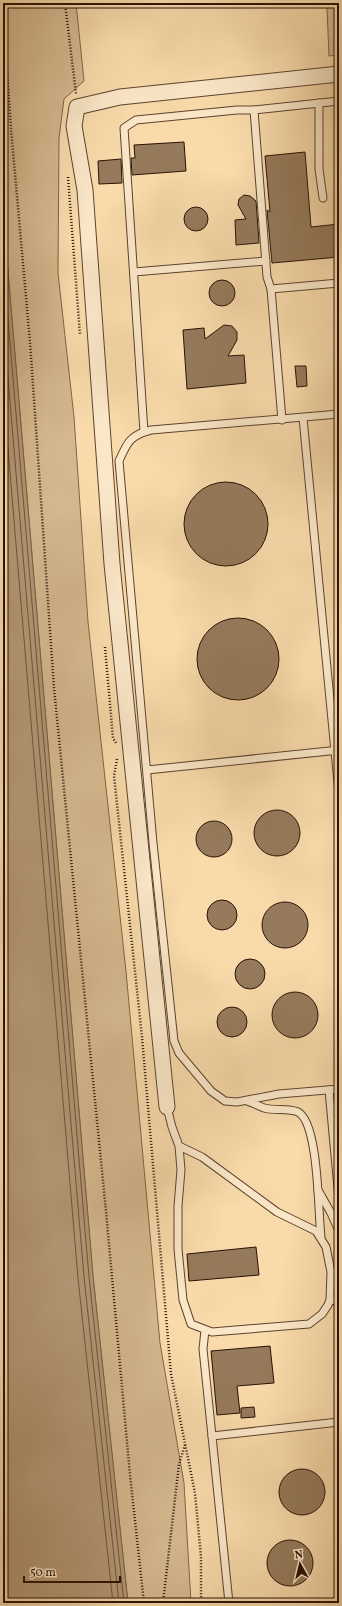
<svg xmlns="http://www.w3.org/2000/svg" width="342" height="1606" viewBox="0 0 342 1606" font-family="Vollkorn,serif">
<style>
.green{fill:#d5b88f;stroke:#7f644a}
.water{fill:#b29673;stroke:#7b6147}
.lines{fill:none;stroke-linecap:round;stroke-linejoin:round}
.shore{stroke:#6e543c;stroke-width:1}
.building{fill:#957a5b;stroke:#291105}
.service-casing{stroke:#5d432e;stroke-width:9}
.minor-casing{stroke:#5d432e;stroke-width:17}
.path{stroke:#291105;stroke-width:2.5;stroke-dasharray:1 2;stroke-linecap:butt}
.service{stroke:#fae7c8;stroke-width:7}
.minor{stroke:#fae7c8;stroke-width:15}
</style>
<rect width="100%" height="100%" fill="#f8daab"/>
<filter id="stains"><feTurbulence type="fractalNoise" baseFrequency=".005" numOctaves="4"/><feColorMatrix values="0 0 0 0 .2 0 0 0 0 .09 0 0 0 0 .02 0 0 0 .5 -.17"/></filter>
<radialGradient id="worn" r=".72"><stop offset=".6" stop-color="#630" stop-opacity="0"/><stop offset="1" stop-color="#630" stop-opacity=".3"/></radialGradient>
<g class="green">
<path d="M 3,3 L 76,3 L 84,81 L 64,99 L 59,138 L 58,273 L 74,417 L 88,622 L 126,971 L 160,1343 L 184,1483 L 191,1603 L 128,1603 L 93,1276 L 3,212 Z"/>
<path d="M 325,3 L 339,3 L 339,55 L 329,56 L 327,8 Z"/>
</g>
<path class="water" d="M 3,213 L 93,1276 L 128,1603 L 3,1603 Z"/>
<g class="lines">
<g class="shore">
<path d="M 3,260 L 89,1277 L 124,1603"/>
<path d="M 3,319 L 84,1277 L 119,1603"/>
<path d="M 3,390 L 78,1278 L 113,1603"/>
</g>
</g>
<g class="building">
<path d="M 184,142 L 186,171 L 132,175 L 131,158 L 135,158 L 134,145 Z"/>
<path d="M 305,152 L 311,227 L 339,224 L 339,257 L 272,263 L 267,210 L 270,212 L 265,156 Z"/>
<path d="M 121,159 L 122,183 L 99,184 L 98,161 Z"/>
<path d="M 244,195 L 250,196 L 256,201 L 259,243 L 236,245 L 235,220 L 246,219 L 238,205 L 239,199 Z"/>
<circle cx="196" cy="219" r="12"/>
<circle cx="222" cy="293" r="13"/>
<path d="M 224,325 L 232,326 L 237,332 L 237,340 L 228,356 L 244,355 L 246,383 L 187,389 L 183,330 L 204,328 L 205,339 Z"/>
<path d="M 295,366 L 306,366 L 307,386 L 297,387 Z"/>
<circle cx="226" cy="524" r="42"/>
<circle cx="238" cy="659" r="41"/>
<circle cx="277" cy="833" r="23"/>
<circle cx="214" cy="839" r="18"/>
<circle cx="222" cy="915" r="15"/>
<circle cx="285" cy="925" r="23"/>
<circle cx="250" cy="974" r="15"/>
<circle cx="295" cy="1015" r="23"/>
<circle cx="232" cy="1022" r="15"/>
<path d="M 256,1247 L 259,1275 L 189,1281 L 187,1254 Z"/>
<path d="M 270,1346 L 274,1383 L 237,1386 L 240,1413 L 217,1415 L 211,1351 Z"/>
<path d="M 254,1407 L 255,1417 L 241,1418 L 241,1408 Z"/>
<circle cx="302" cy="1492" r="23"/>
<circle cx="290" cy="1563" r="23"/>
</g>
<g class="lines">
<defs>
<g id="service">
<path d="M 319,103 L 319,169 L 323,198"/>
<path d="M 134,272 L 266,261"/>
<path d="M 271,289 L 267,277 L 254,110 L 339,101"/>
<path d="M 339,414 L 151,430 C 130,435 127,443 119,461 L 153,843 L 174,1041 L 179,1053 L 211,1091 L 225,1101 L 237,1102 L 279,1094 L 339,1089"/>
<path d="M 303,418 L 339,793"/>
<path d="M 282,420 L 271,289 L 339,283"/>
<path d="M 144,432 L 124,128 L 136,120 L 237,110 L 254,110"/>
<path d="M 147,770 L 339,750"/>
<path d="M 329,1090 L 339,1199"/>
<path d="M 247,1101 C 253,1103 259,1106 264,1108 C 275,1111 288,1108 298,1112 C 319,1123 318,1213 321,1237"/>
<path d="M 167,1107 L 172,1127 L 179,1146 L 181,1170 L 178,1206 L 178,1249 L 183,1300 L 191,1324 L 212,1332 L 309,1324 L 322,1314 L 328,1305 L 330,1300 L 331,1272 L 326,1247 L 316,1231 L 277,1212 L 202,1157 L 179,1146"/>
<path d="M 318,1190 L 331,1213 L 339,1231"/>
<path d="M 330,1300 L 339,1301"/>
<path d="M 205,1330 L 203,1349 L 212,1436"/>
<path d="M 229,1603 L 212,1436 L 339,1422"/>
</g>
<path id="minor" d="M 167,1107 L 112,564 L 85,190 L 74,126 L 77,107 L 120,97 L 339,74"/>
</defs>
<use href="#service" class="service-casing"/>
<use href="#minor" class="minor-casing"/>
<g class="path">
<path d="M 65,3 L 76,94"/>
<path d="M 3,11 L 11,129 L 30,342 L 54,688 L 106,1211 L 130,1475 L 144,1603"/>
<path d="M 68,177 L 80,335"/>
<path d="M 105,647 L 113,738 L 116,743"/>
<path d="M 117,759 L 114,776 L 142,1037 L 171,1374 L 195,1493 L 201,1557 L 201,1603"/>
<path d="M 163,1603 L 179,1464 L 185,1445"/>
</g>
<use href="#service" class="service"/>
<use href="#minor" class="minor"/>
</g>
<rect width="342" height="1606" fill="none" stroke="#f8daab" stroke-width="16"/>
<rect x="4" y="4" width="334" height="1598" fill="none" stroke="#291105" stroke-width="2"/>
<rect x="8" y="8" width="326" height="1590" fill="none" stroke="#291105"/>
<g transform="translate(300 1564) rotate(352)" stroke="#fae7c8" stroke-width="3" paint-order="stroke">
<path d="M0-3L7 15L0 10L-7 15Z" fill="#291105"/>
<text y="-6" font-size="11" font-weight="bold" text-anchor="middle" fill="#291105">N</text>
</g>
<path d="M24 1576v6h96v-6" fill="none" stroke="#291105" stroke-width="2"/>
<text x="30" y="1576" font-size="12" fill="#291105" stroke="#fae7c8" stroke-width="3" paint-order="stroke">50 m</text>
<rect width="100%" height="100%" filter="url(#stains)"/>
<rect width="100%" height="100%" fill="url(#worn)"/>
</svg>
